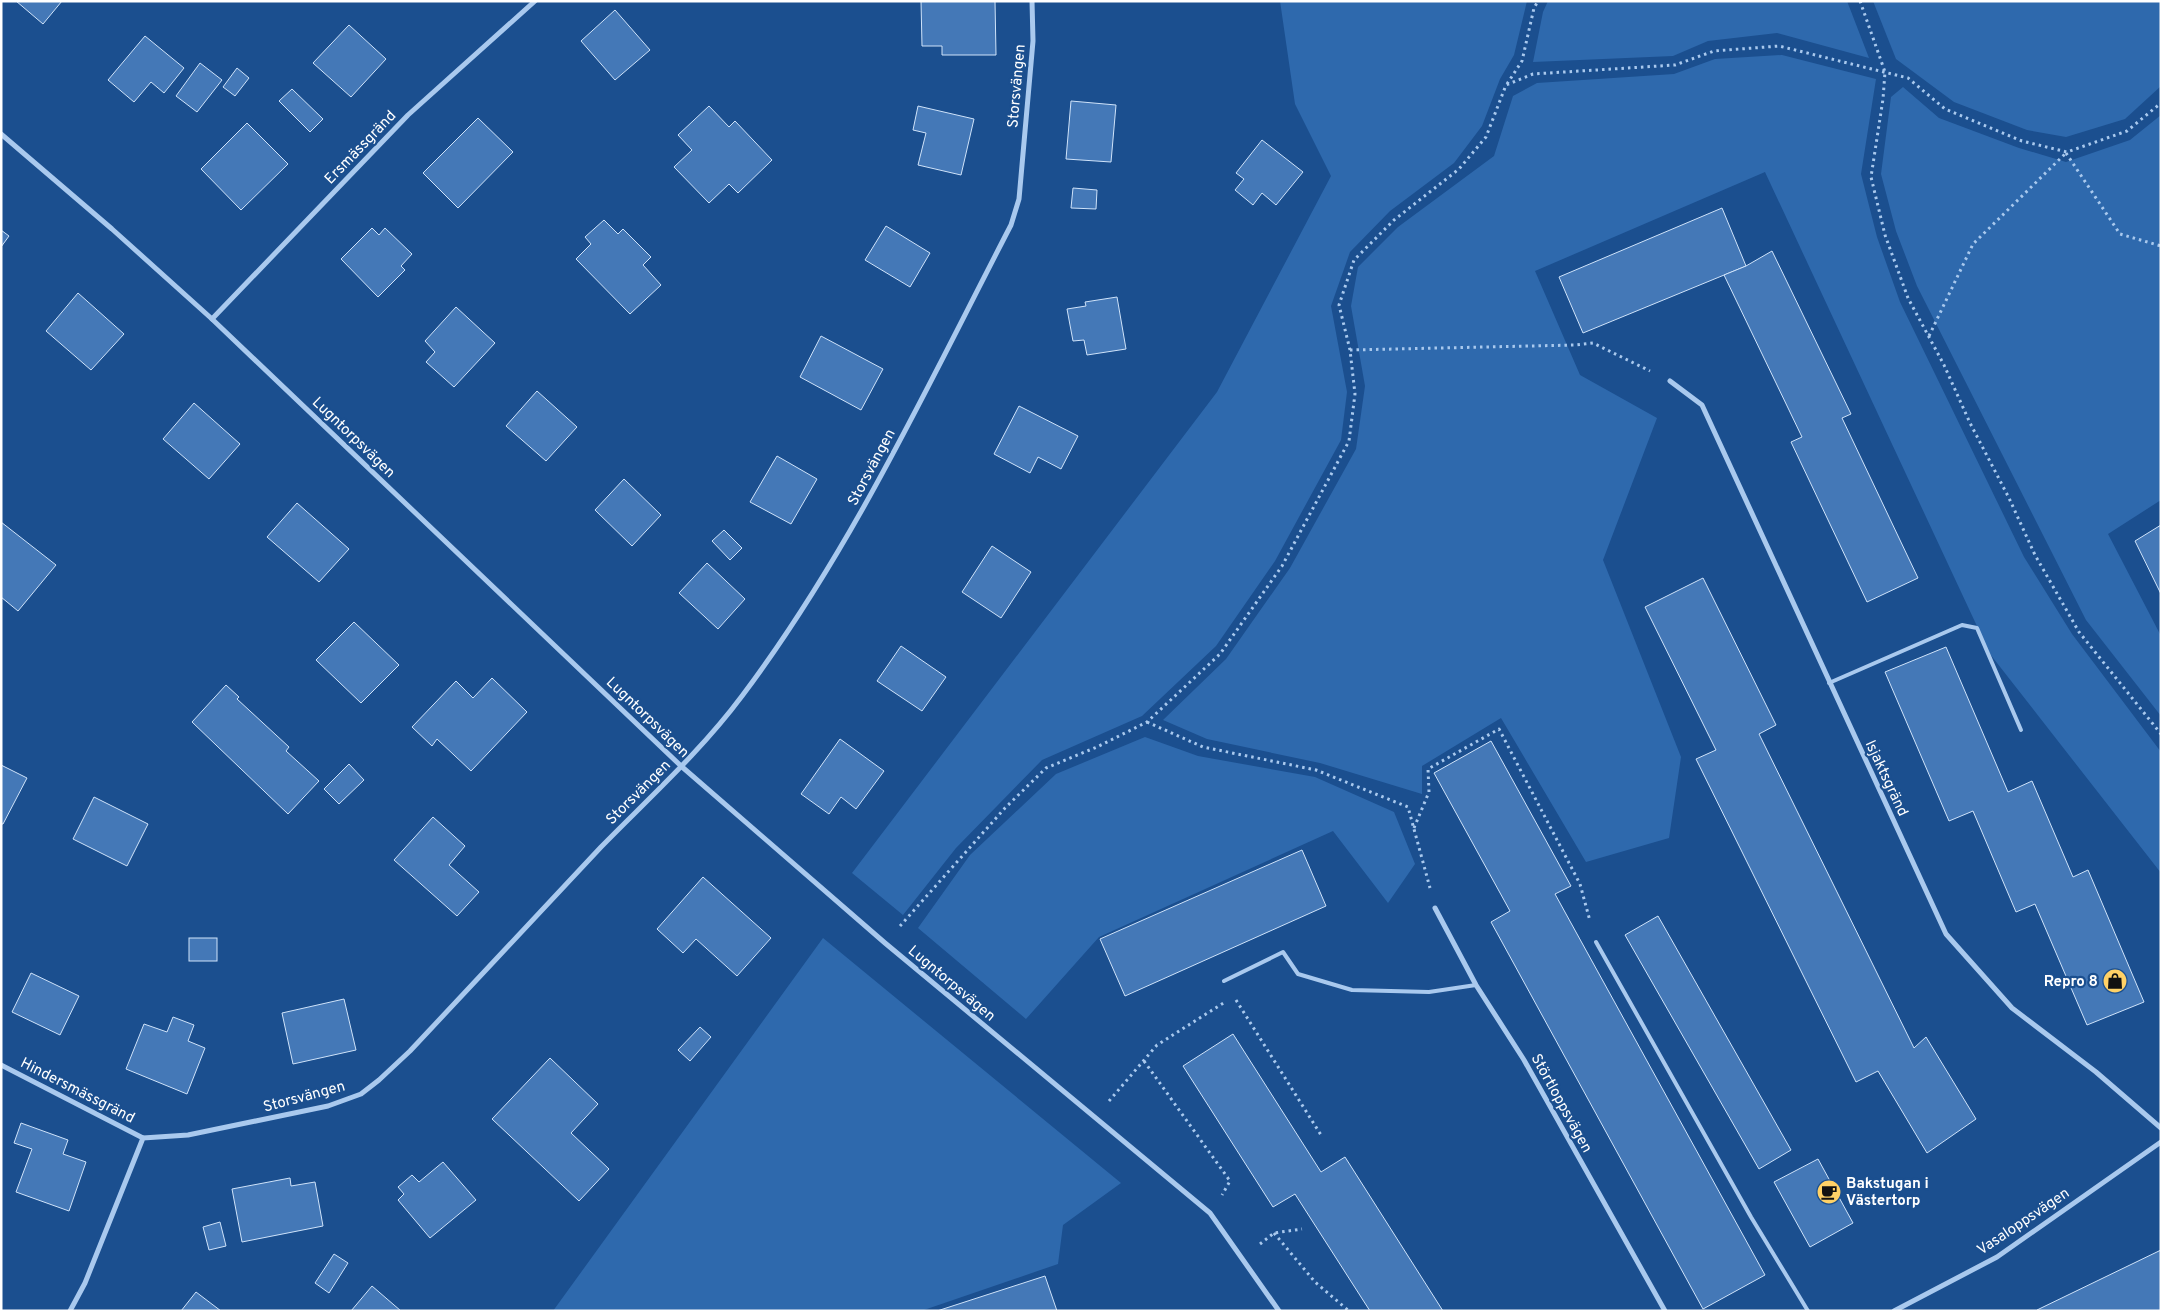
<svg xmlns="http://www.w3.org/2000/svg" width="2162" height="1312" viewBox="0 0 2162 1312" font-family="Overpass,sans-serif">
<style>
.green{fill:#2e69ad}
.building{fill:#4478b7;stroke:#cfe3fa}
.lines{fill:none;stroke-linecap:round;stroke-linejoin:round}
.path{stroke:#a9c9ee;stroke-width:3;stroke-dasharray:2.5 4;stroke-linecap:butt}
.service{stroke:#a9c9ee;stroke-width:4}
.minor{stroke:#a9c9ee;stroke-width:5}
.labels{text-anchor:middle;stroke-width:4.5;stroke-linejoin:round;paint-order:stroke}
.street-label{font-size:15px;fill:#fff;stroke:#1b4f8f}
.poi-label{font-size:15px;font-weight:bold;fill:#fff;stroke:#1b4f8f;text-anchor:end}
</style>
<rect width="100%" height="100%" fill="#1b4f8f"/>
<g class="green">
<path d="M 1280,1 L 1527,1 L 1514,55 L 1500,79 L 1482,126 L 1454,163 L 1390,211 L 1350,252 L 1331,306 L 1347,392 L 1341,440 L 1275,561 L 1216,646 L 1142,716 L 1042,760 L 956,848 L 903,915 L 852,873 L 1217,392 L 1331,176 L 1295,104 Z"/>
<path d="M 1548,1 L 1847,1 L 1869,58 L 1777,33 L 1708,41 L 1673,56 L 1533,62 L 1543,12 Z"/>
<path d="M 1873,1 L 2161,1 L 2161,86 L 2125,119 L 2066,137 L 2027,130 L 1954,102 L 1896,59 Z"/>
<path d="M 1782,55 L 1876,79 L 1861,174 L 1877,237 L 1900,302 L 2024,557 L 2072,634 L 2161,752 L 2161,873 L 1990,654 L 1765,172 L 1535,271 L 1580,375 L 1657,418 L 1603,560 L 1681,757 L 1669,838 L 1586,862 L 1501,718 L 1422,766 L 1422,794 L 1320,763 L 1207,739 L 1163,720 L 1226,659 L 1290,568 L 1356,449 L 1365,386 L 1351,306 L 1358,267 L 1398,227 L 1494,156 L 1513,96 L 1537,83 L 1674,74 L 1715,59 Z"/>
<path d="M 1903,87 L 1939,118 L 2019,148 L 2066,162 L 2130,140 L 2161,115 L 2161,500 L 2108,534 L 2161,636 L 2161,716 L 2086,620 L 1917,286 L 1896,231 L 1881,174 L 1891,97 Z"/>
<path d="M 1145,737 L 1198,756 L 1315,777 L 1394,812 L 1415,864 L 1388,903 L 1333,831 L 1099,937 L 1026,1019 L 918,928 L 970,855 L 1056,774 Z"/>
<path d="M 823,938 L 1121,1183 L 1063,1225 L 1058,1264 L 921,1311 L 553,1311 Z"/>
</g>
<g class="building">
<path d="M 16,1 L 62,1 L 43,24 Z"/>
<path d="M 921,1 L 995,1 L 996,55 L 942,55 L 942,46 L 922,46 Z"/>
<path d="M 615,10 L 650,50 L 615,80 L 581,41 Z"/>
<path d="M 349,25 L 386,59 L 351,97 L 313,63 Z"/>
<path d="M 145,36 L 184,68 L 164,93 L 151,82 L 134,102 L 108,80 Z"/>
<path d="M 200,63 L 222,80 L 197,112 L 176,96 Z"/>
<path d="M 237,68 L 249,78 L 235,96 L 223,87 Z"/>
<path d="M 292,89 L 323,119 L 310,132 L 279,101 Z"/>
<path d="M 1071,101 L 1116,105 L 1111,162 L 1066,159 Z"/>
<path d="M 709,106 L 729,127 L 735,121 L 772,160 L 738,193 L 729,184 L 709,203 L 674,167 L 692,150 L 678,135 Z"/>
<path d="M 918,106 L 974,119 L 961,175 L 918,165 L 926,133 L 913,130 Z"/>
<path d="M 478,118 L 513,152 L 458,208 L 423,173 Z"/>
<path d="M 247,123 L 288,164 L 241,210 L 201,169 Z"/>
<path d="M 1262,140 L 1303,172 L 1276,205 L 1262,193 L 1253,205 L 1235,190 L 1244,179 L 1236,173 Z"/>
<path d="M 1073,188 L 1097,190 L 1096,209 L 1071,208 Z"/>
<path d="M 1722,208 L 1746,266 L 1583,333 L 1559,277 Z"/>
<path d="M 604,220 L 618,234 L 623,229 L 651,257 L 643,265 L 661,285 L 630,314 L 576,259 L 591,244 L 585,237 Z"/>
<path d="M 886,226 L 930,253 L 910,287 L 865,260 Z"/>
<path d="M 372,228 L 379,235 L 385,228 L 412,254 L 401,266 L 405,270 L 378,297 L 341,259 Z"/>
<path d="M 1,230 L 9,236 L 1,247 Z"/>
<path d="M 1772,251 L 1851,414 L 1842,418 L 1918,578 L 1867,602 L 1791,442 L 1802,437 L 1724,275 L 1746,266 Z"/>
<path d="M 78,293 L 124,334 L 91,370 L 46,331 Z"/>
<path d="M 1117,297 L 1126,349 L 1087,355 L 1084,340 L 1073,341 L 1067,309 L 1086,306 L 1085,302 Z"/>
<path d="M 456,307 L 495,343 L 454,387 L 426,362 L 435,352 L 425,341 Z"/>
<path d="M 821,336 L 883,369 L 861,410 L 800,377 Z"/>
<path d="M 537,391 L 577,427 L 546,461 L 506,426 Z"/>
<path d="M 194,403 L 240,444 L 209,479 L 163,439 Z"/>
<path d="M 1019,406 L 1078,436 L 1061,469 L 1038,457 L 1030,473 L 994,454 Z"/>
<path d="M 777,456 L 817,479 L 791,524 L 750,502 Z"/>
<path d="M 624,479 L 661,515 L 632,546 L 595,510 Z"/>
<path d="M 297,503 L 349,549 L 319,582 L 267,537 Z"/>
<path d="M 1,522 L 56,565 L 18,611 L 1,597 Z"/>
<path d="M 2161,525 L 2161,594 L 2135,541 Z"/>
<path d="M 724,530 L 742,548 L 730,560 L 712,541 Z"/>
<path d="M 992,546 L 1031,572 L 1001,618 L 962,592 Z"/>
<path d="M 707,563 L 745,599 L 718,629 L 679,593 Z"/>
<path d="M 1703,578 L 1776,725 L 1759,734 L 1914,1048 L 1926,1037 L 1976,1119 L 1927,1153 L 1878,1071 L 1856,1082 L 1696,759 L 1716,750 L 1645,607 Z"/>
<path d="M 354,622 L 399,665 L 361,703 L 316,660 Z"/>
<path d="M 901,646 L 946,677 L 922,711 L 877,681 Z"/>
<path d="M 1946,647 L 2008,792 L 2032,781 L 2073,877 L 2088,870 L 2144,1002 L 2087,1025 L 2035,904 L 2016,912 L 1973,811 L 1949,821 L 1885,672 Z"/>
<path d="M 492,678 L 527,712 L 471,771 L 437,739 L 432,746 L 412,727 L 456,681 L 473,698 Z"/>
<path d="M 226,685 L 239,697 L 237,699 L 289,747 L 286,751 L 319,781 L 288,814 L 192,722 Z"/>
<path d="M 840,739 L 884,771 L 856,809 L 841,797 L 829,814 L 801,794 Z"/>
<path d="M 1491,741 L 1571,886 L 1555,894 L 1765,1275 L 1703,1309 L 1491,922 L 1510,911 L 1434,773 Z"/>
<path d="M 349,764 L 364,780 L 339,804 L 324,789 Z"/>
<path d="M 1,765 L 27,778 L 3,824 L 1,824 Z"/>
<path d="M 94,797 L 148,824 L 127,866 L 73,839 Z"/>
<path d="M 433,817 L 465,846 L 449,865 L 479,892 L 457,916 L 394,860 Z"/>
<path d="M 1302,850 L 1326,906 L 1125,996 L 1100,939 Z"/>
<path d="M 703,877 L 771,938 L 737,976 L 696,939 L 683,953 L 657,929 Z"/>
<path d="M 1658,916 L 1791,1150 L 1759,1169 L 1625,935 Z"/>
<rect x="189" y="938" width="28" height="23"/>
<path d="M 31,973 L 79,996 L 60,1035 L 12,1012 Z"/>
<path d="M 344,999 L 356,1050 L 293,1064 L 282,1013 Z"/>
<path d="M 173,1017 L 194,1025 L 188,1041 L 205,1048 L 187,1094 L 126,1069 L 144,1024 L 167,1032 Z"/>
<path d="M 700,1027 L 711,1037 L 690,1061 L 678,1050 Z"/>
<path d="M 1233,1034 L 1321,1172 L 1345,1157 L 1443,1311 L 1370,1311 L 1295,1194 L 1273,1207 L 1183,1066 Z"/>
<path d="M 550,1058 L 598,1104 L 571,1133 L 609,1169 L 579,1201 L 492,1119 Z"/>
<path d="M 21,1123 L 68,1140 L 63,1154 L 86,1162 L 69,1211 L 16,1192 L 32,1149 L 14,1143 Z"/>
<path d="M 1818,1159 L 1853,1223 L 1810,1247 L 1774,1182 Z"/>
<path d="M 443,1162 L 476,1200 L 430,1238 L 398,1200 L 404,1194 L 398,1187 L 412,1175 L 419,1182 Z"/>
<path d="M 290,1178 L 291,1186 L 315,1182 L 323,1226 L 242,1242 L 232,1189 Z"/>
<path d="M 220,1222 L 226,1246 L 209,1250 L 203,1227 Z"/>
<path d="M 2161,1250 L 2161,1311 L 2037,1311 L 2037,1310 Z"/>
<path d="M 334,1254 L 348,1263 L 329,1293 L 315,1283 Z"/>
<path d="M 1045,1276 L 1057,1311 L 937,1311 Z"/>
<path d="M 372,1286 L 401,1311 L 351,1311 Z"/>
<path d="M 196,1292 L 221,1311 L 181,1311 Z"/>
</g>
<g class="lines">
<g class="path">
<path d="M 1860,1 L 1885,72 L 1883,99 L 1871,177 L 1885,235 L 1908,298 L 1944,365 L 1970,423 L 2009,498 L 2035,555 L 2079,632 L 2161,734"/>
<path d="M 1507,84 L 1522,61 L 1534,8 L 1538,1"/>
<path d="M 2066,153 L 2120,234 L 2161,246"/>
<path d="M 1929,336 L 1973,244 L 2067,152"/>
<path d="M 1350,350 L 1575,345 L 1593,343 L 1650,371"/>
<path d="M 1147,722 L 1203,747 L 1316,770 L 1408,807 L 1430,888"/>
<path d="M 1414,828 L 1429,792 L 1428,769 L 1499,729 L 1580,884 L 1590,921"/>
<path d="M 900,926 L 1005,808 L 1046,768 L 1097,747 L 1147,722 L 1220,654 L 1282,566 L 1349,441 L 1355,394 L 1350,350 L 1339,305 L 1354,260 L 1394,220 L 1459,169 L 1486,137 L 1506,85 L 1533,74 L 1675,65 L 1714,51 L 1779,46 L 1908,78 L 1945,109 L 2022,141 L 2067,152 L 2127,131 L 2161,103"/>
<path d="M 1236,1000 L 1321,1135"/>
<path d="M 1144,1061 L 1230,1181 L 1222,1195"/>
<path d="M 1109,1101 L 1157,1045 L 1225,1002"/>
<path d="M 1274,1233 L 1315,1282 L 1349,1311"/>
<path d="M 1260,1244 L 1274,1233 L 1302,1229"/>
</g>
<g class="service">
<path d="M 1829,683 L 1962,625 L 1977,628 L 2021,730"/>
<path d="M 1596,942 L 1751,1217 L 1808,1311"/>
<path d="M 1224,981 L 1283,952 L 1298,974 L 1352,990 L 1429,992 L 1476,985"/>
</g>
<g class="minor">
<path d="M 1,134 L 112,229 L 212,319 L 681,766 L 885,943 L 1210,1213 L 1279,1311"/>
<path d="M 212,319 L 408,115 L 535,1"/>
<path d="M 1670,381 L 1702,405 L 1946,934 L 2012,1008 L 2096,1072 L 2161,1128"/>
<path d="M 1435,908 L 1476,985 L 1524,1060 L 1665,1311"/>
<path d="M 1,1065 L 143,1138"/>
<path d="M 70,1311 L 85,1283 L 143,1138 L 188,1135 L 328,1106 L 361,1094 L 379,1080 L 410,1051 C 474,983 537,915 601,847 C 649,798 701,751 742,696 C 851,551 928,385 1011,225 L 1019,199 L 1033,41 L 1032,1"/>
<path d="M 1894,1311 L 1997,1257 L 2161,1142"/>
</g>
</g>
<defs>
<symbol id="shop-disc" viewBox="-11 -11 22 22"><circle r="9.5" fill="#ffd166" stroke="#1b4f8f"/><path d="M-5-2.5h2.3a2.7 3.5 0 0 1 5.4 0H5L5.5 6h-11ZM-1.5-2.5h3a1.5 2.3 0 0 0-3 0Z" fill="#111"/></symbol>
<symbol id="cafe-disc" viewBox="-11 -11 22 22"><circle r="9.5" fill="#ffd166" stroke="#1b4f8f"/><path d="M-5.5-4.5H6V0H3Q3 3.5 0 3.5H-2.5Q-5.5 3.5-5.5 0ZM3-3.2v2h1.7v-2ZM-6 4.5H4V6H-6Z" fill="#111"/></symbol>
</defs>
<g fill-rule="evenodd">
<use href="#shop-disc" x="2101" y="967" width="28" height="28"/>
<use href="#cafe-disc" x="1815" y="1178" width="28" height="28"/>
</g>
<g class="labels">
<g class="street-label">
<text transform="translate(1016 86) rotate(-85)" y="5">Storsvängen</text>
<text transform="translate(360 147) rotate(-46)" y="5">Ersmässgränd</text>
<text transform="translate(354 437) rotate(44)" y="5">Lugntorpsvägen</text>
<text transform="translate(871 467) rotate(-62)" y="5">Storsvängen</text>
<text transform="translate(648 717) rotate(44)" y="5">Lugntorpsvägen</text>
<text transform="translate(1887 778) rotate(65)" y="5">Isjaktsgränd</text>
<text transform="translate(638 792) rotate(-45)" y="5">Storsvängen</text>
<text transform="translate(952 983) rotate(40)" y="5">Lugntorpsvägen</text>
<text transform="translate(78 1090) rotate(27)" y="5">Hindersmässgränd</text>
<text transform="translate(304 1096) rotate(-15)" y="5">Storsvängen</text>
<text transform="translate(1562 1103) rotate(61)" y="5">Störtloppsvägen</text>
<text transform="translate(2023 1221) rotate(-34)" y="5">Vasaloppsvägen</text>
</g>
<g class="poi-label">
<text x="2098" y="986">Repro 8</text>
<text x="1846" y="1188" text-anchor="start">Bakstugan i<tspan x="1846" dy="17">Västertorp</tspan></text>
</g>
</g>
<rect width="2162" height="1312" fill="none" stroke="#ffffff" stroke-width="5"/>
</svg>
